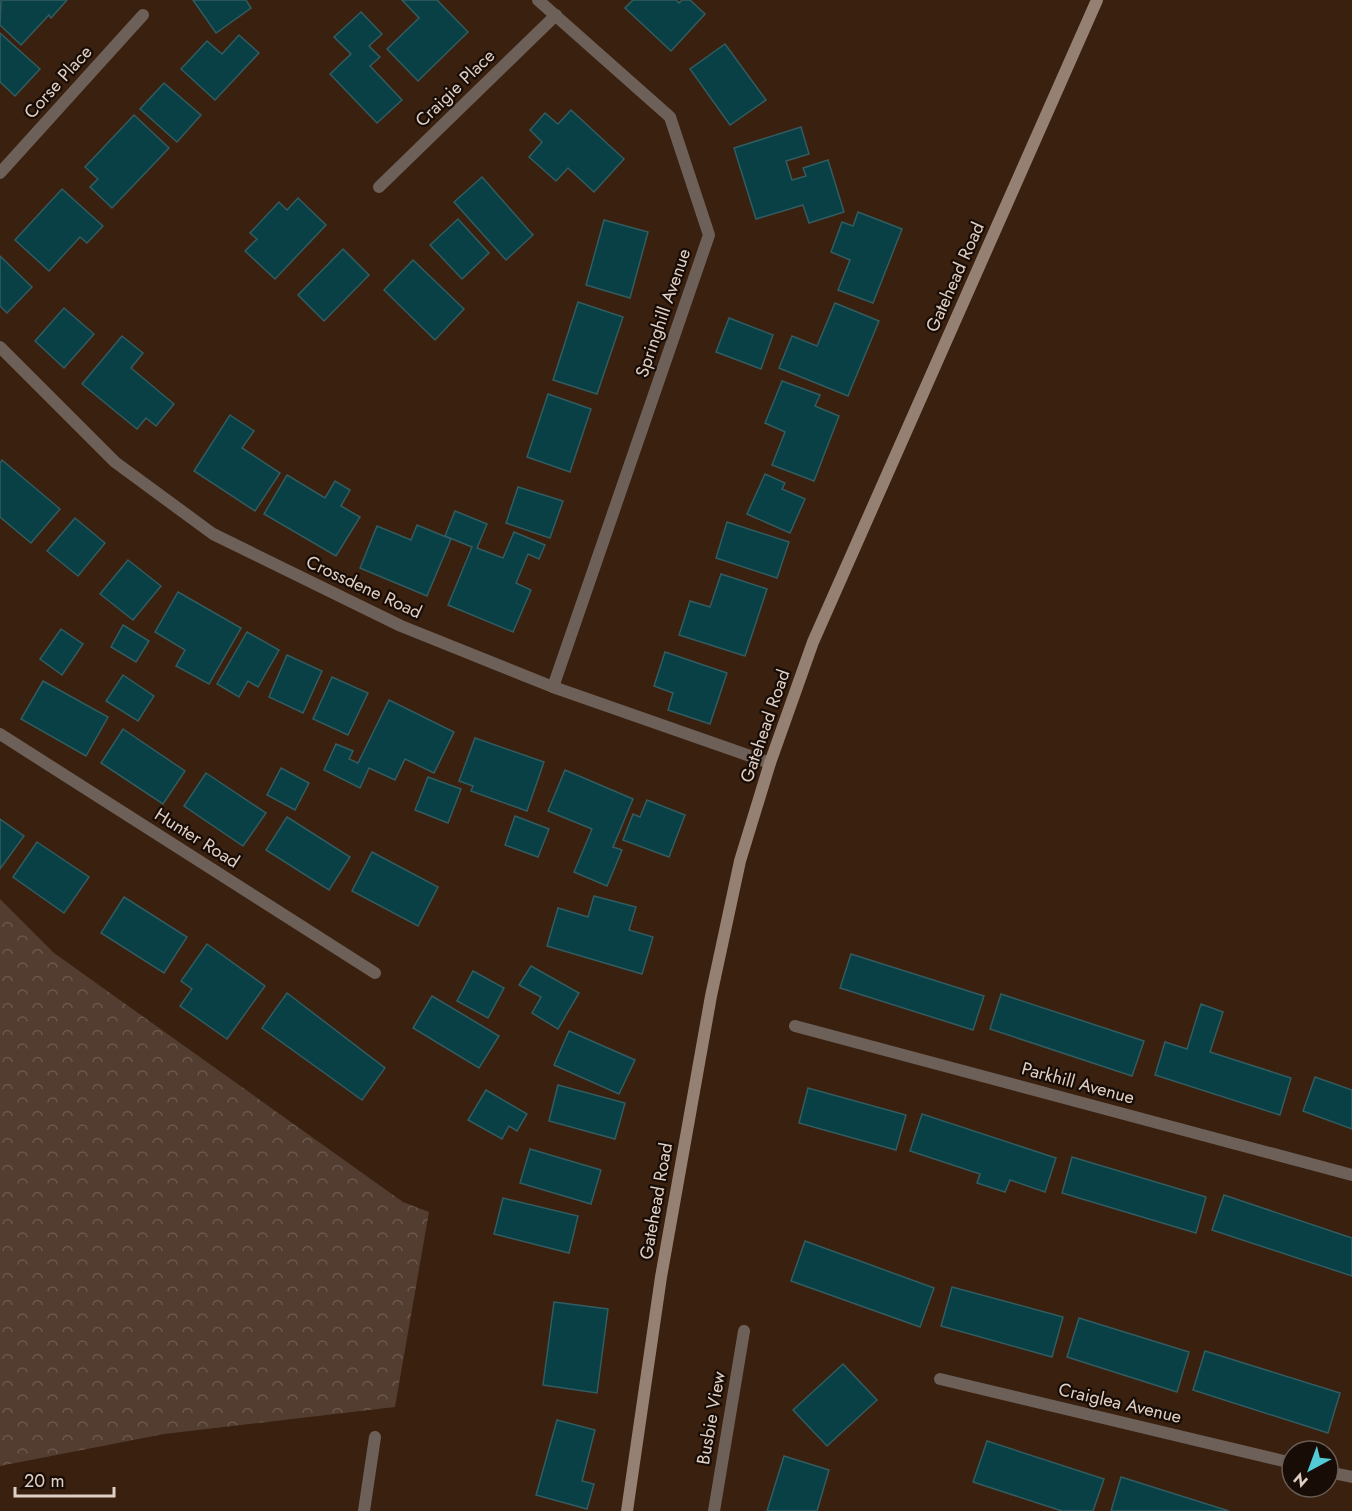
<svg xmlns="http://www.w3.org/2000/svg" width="1352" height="1511" viewBox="0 0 1352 1511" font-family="Jost,sans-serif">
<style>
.park{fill:url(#park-crowns)}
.building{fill:#084045;stroke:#325c60;stroke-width:1.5}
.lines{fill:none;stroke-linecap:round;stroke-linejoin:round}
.lane{stroke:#6d6058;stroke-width:12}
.street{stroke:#6d6058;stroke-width:12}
.secondary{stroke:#958173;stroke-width:12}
.labels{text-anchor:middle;stroke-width:4.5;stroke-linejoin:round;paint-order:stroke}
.street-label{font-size:18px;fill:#e0cfc4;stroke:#180d06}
</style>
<defs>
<pattern id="park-crowns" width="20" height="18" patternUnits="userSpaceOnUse" patternTransform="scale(1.5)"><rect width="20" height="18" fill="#523d30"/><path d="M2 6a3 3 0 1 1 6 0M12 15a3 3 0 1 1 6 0" fill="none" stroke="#6b584c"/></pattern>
</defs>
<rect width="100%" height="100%" fill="#39200f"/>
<path class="park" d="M 0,899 L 54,953 L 403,1202 L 429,1212 L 395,1407 L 164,1434 L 0,1466 Z"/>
<g class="building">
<path d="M 1,0 L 67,0 L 51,18 L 49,15 L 21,45 L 0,25 Z"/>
<path d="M 193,0 L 246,0 L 251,8 L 216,33 Z"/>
<path d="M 402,0 L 437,0 L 468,32 L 418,81 L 387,49 L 419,18 Z"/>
<path d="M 633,0 L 676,0 L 679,3 L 682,0 L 690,0 L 705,14 L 671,51 L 625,8 Z"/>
<path d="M 361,12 L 382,34 L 369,46 L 380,57 L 370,66 L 402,100 L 377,123 L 330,74 L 351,54 L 334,37 Z"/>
<path d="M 0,33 L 40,69 L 15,96 L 0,82 Z"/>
<path d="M 239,35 L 259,53 L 215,100 L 181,69 L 207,41 L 222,54 Z"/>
<path d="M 725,44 L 766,100 L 730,125 L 690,69 Z"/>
<path d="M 164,83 L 201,115 L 177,142 L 140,109 Z"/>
<path d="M 571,110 L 624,159 L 594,192 L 568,168 L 556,181 L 529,157 L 542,142 L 530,130 L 545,113 L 558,124 Z"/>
<path d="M 134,115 L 169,148 L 112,208 L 90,187 L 98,179 L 85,167 Z"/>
<path d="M 801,127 L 809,154 L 786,161 L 792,180 L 806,176 L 803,168 L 828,160 L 844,212 L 809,223 L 803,205 L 756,219 L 734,148 Z"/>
<path d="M 482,177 L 533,235 L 506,260 L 454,202 Z"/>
<path d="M 62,189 L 103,226 L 87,243 L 80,237 L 49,271 L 15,240 Z"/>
<path d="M 298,198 L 326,225 L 275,279 L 245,251 L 257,239 L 250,233 L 279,202 L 287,210 Z"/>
<path d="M 858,212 L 902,229 L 873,303 L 838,290 L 850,260 L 831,252 L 842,222 L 853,226 Z"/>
<path d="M 458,219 L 489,253 L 462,279 L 430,245 Z"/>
<path d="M 604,220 L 648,232 L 630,298 L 586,285 Z"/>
<path d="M 343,249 L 369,275 L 324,321 L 298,295 Z"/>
<path d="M 0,256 L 32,287 L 7,313 L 0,306 Z"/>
<path d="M 413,260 L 464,309 L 435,340 L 384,290 Z"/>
<path d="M 578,302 L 623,317 L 597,394 L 553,380 Z"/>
<path d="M 835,303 L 879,321 L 848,396 L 779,368 L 792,336 L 817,346 Z"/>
<path d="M 64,308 L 94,334 L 64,368 L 35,341 Z"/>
<path d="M 729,318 L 773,335 L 761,369 L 716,352 Z"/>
<path d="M 122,336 L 143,353 L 131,368 L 174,404 L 156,426 L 146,418 L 137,429 L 82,384 Z"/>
<path d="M 782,381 L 820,395 L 815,406 L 839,416 L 814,481 L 772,465 L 785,432 L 765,423 Z"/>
<path d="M 548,394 L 591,409 L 570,472 L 527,457 Z"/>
<path d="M 230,415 L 254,431 L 242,448 L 280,473 L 255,511 L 194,471 Z"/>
<path d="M 2,460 L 60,509 L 31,543 L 0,517 L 0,463 Z"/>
<path d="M 765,474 L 785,483 L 782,489 L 805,499 L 790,533 L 747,514 Z"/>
<path d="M 287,475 L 325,498 L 335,481 L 350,490 L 341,506 L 360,517 L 336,556 L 264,514 Z"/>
<path d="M 518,487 L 563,501 L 550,538 L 506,523 Z"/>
<path d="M 455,511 L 487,524 L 477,548 L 503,558 L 514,532 L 545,545 L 539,559 L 528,554 L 516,583 L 531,590 L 513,632 L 448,605 L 472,547 L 445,536 Z"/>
<path d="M 75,518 L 105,543 L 78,576 L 47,551 Z"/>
<path d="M 727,522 L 789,542 L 777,578 L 716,558 Z"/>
<path d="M 417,525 L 451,539 L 427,596 L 360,568 L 377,526 L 411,540 Z"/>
<path d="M 128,560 L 161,586 L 133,620 L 100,594 Z"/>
<path d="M 721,574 L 767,589 L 745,656 L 679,635 L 690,601 L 710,607 Z"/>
<path d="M 178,592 L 241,628 L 209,684 L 176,666 L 185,650 L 155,632 Z"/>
<path d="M 123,625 L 149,641 L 136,662 L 111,647 Z"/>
<path d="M 61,629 L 83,644 L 62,675 L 40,659 Z"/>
<path d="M 247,632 L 279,650 L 258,687 L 248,681 L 239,697 L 217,684 Z"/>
<path d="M 665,652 L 727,673 L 710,724 L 668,710 L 673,693 L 654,686 Z"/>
<path d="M 287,655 L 322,671 L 303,713 L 269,697 Z"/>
<path d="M 123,675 L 154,696 L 138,721 L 106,701 Z"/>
<path d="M 332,677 L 368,693 L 348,735 L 313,719 Z"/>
<path d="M 43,681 L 108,717 L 86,756 L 21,719 Z"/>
<path d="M 389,700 L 454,732 L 434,773 L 405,759 L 395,780 L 369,768 L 360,788 L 324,770 L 336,744 L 353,751 L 349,759 L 358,763 Z"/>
<path d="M 123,729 L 185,771 L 163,804 L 101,763 Z"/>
<path d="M 475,738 L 544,762 L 527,811 L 471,791 L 473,786 L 459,781 Z"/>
<path d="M 281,768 L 309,783 L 295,810 L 267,795 Z"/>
<path d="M 565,770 L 633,799 L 613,847 L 622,850 L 607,886 L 574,872 L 592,829 L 548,811 Z"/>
<path d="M 206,773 L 266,813 L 243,846 L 184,806 Z"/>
<path d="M 428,777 L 461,789 L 448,823 L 415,810 Z"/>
<path d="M 647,800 L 685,815 L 669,857 L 623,840 L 633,814 L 640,817 Z"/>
<path d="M 515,816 L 549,829 L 538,857 L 505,845 Z"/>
<path d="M 287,817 L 350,857 L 329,890 L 266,850 Z"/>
<path d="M 0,819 L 24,836 L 0,869 Z"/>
<path d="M 37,842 L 89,877 L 64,913 L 13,877 Z"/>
<path d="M 372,852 L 438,887 L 418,926 L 352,891 Z"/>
<path d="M 594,896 L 636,907 L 629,930 L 653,937 L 642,974 L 547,946 L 558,908 L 588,917 Z"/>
<path d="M 124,897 L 187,937 L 164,973 L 101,933 Z"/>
<path d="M 207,944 L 265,986 L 227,1039 L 180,1006 L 192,989 L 181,981 Z"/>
<path d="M 851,954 L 984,996 L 973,1030 L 840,988 Z"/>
<path d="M 531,966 L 579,993 L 558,1029 L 532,1013 L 541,997 L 519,985 Z"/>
<path d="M 473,971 L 504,988 L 488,1018 L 457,1001 Z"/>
<path d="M 287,993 L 385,1068 L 362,1100 L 262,1028 Z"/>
<path d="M 1001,994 L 1144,1041 L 1132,1076 L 990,1029 Z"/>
<path d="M 432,996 L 499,1036 L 479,1068 L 413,1028 Z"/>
<path d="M 1201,1004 L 1223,1012 L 1210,1052 L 1291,1078 L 1280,1115 L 1155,1075 L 1165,1042 L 1187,1049 Z"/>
<path d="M 569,1031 L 635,1060 L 619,1094 L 554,1065 Z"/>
<path d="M 1315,1077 L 1352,1090 L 1352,1129 L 1303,1111 Z"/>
<path d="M 558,1085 L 625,1103 L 615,1139 L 549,1121 Z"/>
<path d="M 808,1088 L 906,1115 L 896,1150 L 799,1123 Z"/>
<path d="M 486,1090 L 527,1114 L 517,1131 L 509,1126 L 502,1139 L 468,1120 Z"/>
<path d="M 922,1114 L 1056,1158 L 1045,1192 L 1010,1180 L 1005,1192 L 977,1183 L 980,1174 L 910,1151 Z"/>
<path d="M 530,1149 L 601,1170 L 591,1204 L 520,1183 Z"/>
<path d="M 1072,1157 L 1206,1197 L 1196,1233 L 1062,1193 Z"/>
<path d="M 1224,1195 L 1352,1238 L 1352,1276 L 1212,1230 Z"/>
<path d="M 503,1198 L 578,1216 L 569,1253 L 494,1234 Z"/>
<path d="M 805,1241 L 934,1288 L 920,1327 L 791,1281 Z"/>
<path d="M 952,1287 L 1063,1317 L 1052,1357 L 941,1326 Z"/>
<path d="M 554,1302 L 608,1309 L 597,1393 L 543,1385 Z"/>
<path d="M 1079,1318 L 1189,1352 L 1177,1392 L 1067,1357 Z"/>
<path d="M 1205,1351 L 1340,1393 L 1328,1433 L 1193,1390 Z"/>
<path d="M 843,1364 L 877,1400 L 827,1446 L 793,1410 Z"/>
<path d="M 557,1420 L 595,1430 L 582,1481 L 594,1484 L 587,1509 L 536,1495 Z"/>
<path d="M 987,1441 L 1104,1479 L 1093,1511 L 1062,1511 L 973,1482 Z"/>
<path d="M 784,1456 L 829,1470 L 817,1511 L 767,1511 Z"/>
<path d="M 1121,1477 L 1229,1511 L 1111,1511 Z"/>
</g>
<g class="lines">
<path class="lane" d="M 364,1511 L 375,1437"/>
<g class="street">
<path d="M 538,0 L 670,117 L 709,235 L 553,687"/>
<path d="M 0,173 L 143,15"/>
<path d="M 379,187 L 556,15"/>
<path d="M 0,347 L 115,462 L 213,534 L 401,626 L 553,687 L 770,763"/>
<path d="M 0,734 L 375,973"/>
<path d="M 795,1026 L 1352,1175"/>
<path d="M 940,1379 L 1292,1463"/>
<path d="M 1328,1472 L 1352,1477"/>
<path d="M 714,1511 L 744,1331"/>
</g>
<path class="secondary" d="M 627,1511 L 661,1277 L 711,996 L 740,861 L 770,763 L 813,642 L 1097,0"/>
</g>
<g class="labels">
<g class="street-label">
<text transform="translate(58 82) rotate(-48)" y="6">Corse Place</text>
<text transform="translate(455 88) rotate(-44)" y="6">Craigie Place</text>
<text transform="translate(955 277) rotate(-66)" y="6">Gatehead Road</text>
<text transform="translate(663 313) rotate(-71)" y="6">Springhill Avenue</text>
<text transform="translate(364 587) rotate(25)" y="6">Crossdene Road</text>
<text transform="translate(765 726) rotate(-71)" y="6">Gatehead Road</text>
<text transform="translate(197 838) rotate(32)" y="6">Hunter Road</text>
<text transform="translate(1078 1083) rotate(15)" y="6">Parkhill Avenue</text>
<text transform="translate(656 1201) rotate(-80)" y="6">Gatehead Road</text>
<text transform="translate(1120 1403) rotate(13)" y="6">Craiglea Avenue</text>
<text transform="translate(711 1418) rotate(-80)" y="6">Busbie View</text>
</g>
</g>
<g transform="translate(1310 1469) rotate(221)"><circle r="28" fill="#180d06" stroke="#685b52" stroke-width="1.5"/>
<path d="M0-4.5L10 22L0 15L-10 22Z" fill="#52cbd7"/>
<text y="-9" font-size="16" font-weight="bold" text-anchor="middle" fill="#e0cfc4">N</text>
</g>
<path d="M15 1487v9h99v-9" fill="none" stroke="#e0cfc4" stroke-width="3"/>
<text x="24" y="1487" font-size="18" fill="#e0cfc4" stroke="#180d06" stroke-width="4.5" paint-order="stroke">20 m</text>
</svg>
